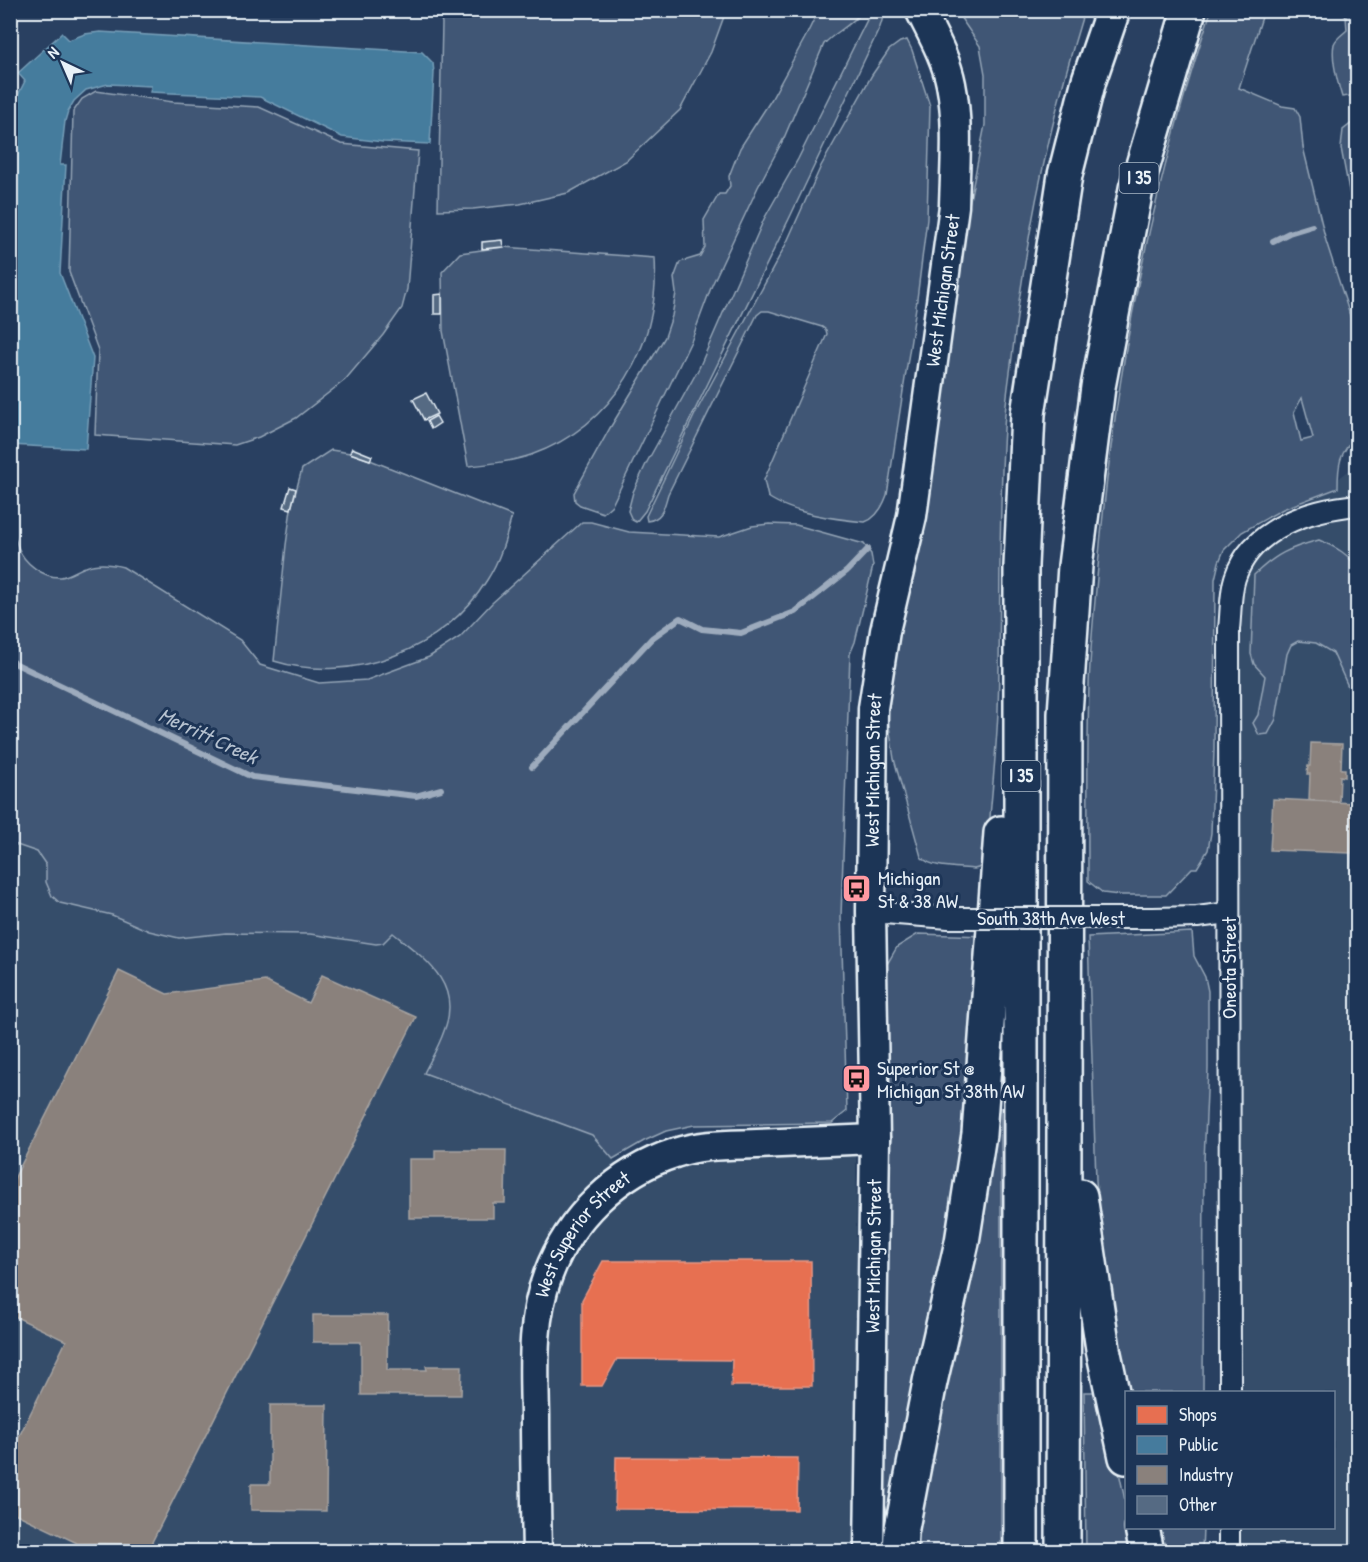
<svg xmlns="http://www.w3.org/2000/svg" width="1368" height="1562" viewBox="0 0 1368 1562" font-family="'Patrick Hand',sans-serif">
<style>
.built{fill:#364d6b}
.green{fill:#415774;stroke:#94a4b6;stroke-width:1.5;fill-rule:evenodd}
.shops{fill:#e76f51;stroke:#e79683;stroke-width:1.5}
.public{fill:#457b9d;stroke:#769eb8;stroke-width:1.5}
.industry{fill:#8a817c;stroke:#a6a3a1;stroke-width:1.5}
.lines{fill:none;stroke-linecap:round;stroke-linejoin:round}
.stream{stroke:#9dabbd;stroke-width:6}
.building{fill:#556a83;stroke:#e8f1f8;stroke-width:1.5}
.street-casing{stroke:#e8f1f8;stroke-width:24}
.secondary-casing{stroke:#e8f1f8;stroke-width:33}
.highway-casing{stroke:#e8f1f8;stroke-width:38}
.street{stroke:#1d3557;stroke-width:20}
.secondary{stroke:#1d3557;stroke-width:28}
.highway{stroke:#1d3557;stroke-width:33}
.street-bridge-casing{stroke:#e8f1f8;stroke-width:24;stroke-linecap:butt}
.street-bridge{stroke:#1d3557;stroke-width:20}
.labels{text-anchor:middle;stroke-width:6;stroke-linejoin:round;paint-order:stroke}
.shield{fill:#1d3557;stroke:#abb9c8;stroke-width:1.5}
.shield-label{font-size:18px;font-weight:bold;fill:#e8f1f8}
.street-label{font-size:20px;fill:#e8f1f8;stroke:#1d3557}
.poi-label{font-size:20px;fill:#e8f1f8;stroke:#1d3557;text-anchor:start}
.water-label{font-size:21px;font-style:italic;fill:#b6c2d0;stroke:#1d3557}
</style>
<rect width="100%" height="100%" fill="#294061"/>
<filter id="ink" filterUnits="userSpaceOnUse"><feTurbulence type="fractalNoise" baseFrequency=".0167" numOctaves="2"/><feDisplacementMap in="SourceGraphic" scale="12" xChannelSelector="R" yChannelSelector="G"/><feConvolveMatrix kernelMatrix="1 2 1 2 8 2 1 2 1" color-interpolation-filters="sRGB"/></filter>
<g filter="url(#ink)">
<g class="built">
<path d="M 1357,464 L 1357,1551 L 1229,1552 L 1229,1528 L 1334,1528 L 1334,1392 L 1230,1392 L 1235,578 L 1275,530 Z"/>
<path d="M 10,661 L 393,933 L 430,963 L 443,979 L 450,1002 L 445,1029 L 424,1073 L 592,1135 L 627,1176 L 640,1168 L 856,1140 L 856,1551 L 11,1551 Z"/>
</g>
<g class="green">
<path d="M 879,10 L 883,17 L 880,27 L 789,219 L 645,511 L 636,522 L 632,520 L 628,511 L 633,492 L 647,462 L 699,368 L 764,219 L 798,159 L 868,18 L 873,12 Z"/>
<path d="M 439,11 L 439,10 L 726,11 L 711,52 L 680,110 L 626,161 L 568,193 L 520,204 L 473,209 L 438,210 L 442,23 Z"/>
<path d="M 818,11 L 862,11 C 853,25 836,31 824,44 L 784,138 L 758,187 L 712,285 L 692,339 L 612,505 L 603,513 L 580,505 L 575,501 L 574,493 L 610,428 L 665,337 L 672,316 L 676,293 L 674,278 L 680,262 L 700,256 L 705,247 L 704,220 L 719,194 L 725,194 L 730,186 L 729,176 L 740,148 L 771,100 L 806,36 Z"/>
<path d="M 956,11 L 1084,11 C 1049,125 1025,238 1012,357 C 1009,381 1005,405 1004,429 C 998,523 1001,617 998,711 C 996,760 990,808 987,856 C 983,863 982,868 974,869 C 959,867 932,869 921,857 L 894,759 L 887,712 L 894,650 L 966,220 L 985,125 L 985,74 L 980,46 Z"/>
<path d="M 1211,11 L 1264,11 L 1239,88 L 1282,106 L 1295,108 L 1300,117 L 1303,147 L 1326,241 L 1357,337 L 1357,436 C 1339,452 1338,465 1338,488 L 1283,509 L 1242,532 L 1224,550 L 1219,562 L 1215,579 L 1214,751 L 1211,833 L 1208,850 L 1197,868 L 1192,868 L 1166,895 L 1119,895 L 1103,893 L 1088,881 C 1088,816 1087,751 1089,686 C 1090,650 1094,614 1097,578 C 1113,384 1149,195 1211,11 ZM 1302,398 L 1313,438 L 1301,441 L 1294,412 Z"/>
<path d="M 1342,11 L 1357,11 L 1357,95 L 1342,97 C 1338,84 1331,58 1334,44 C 1336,38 1343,34 1347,30 L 1346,17 Z"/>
<path d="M 907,40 L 912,50 L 930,106 L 927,219 L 916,307 L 887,495 C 883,506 877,518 865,522 C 835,519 793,514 768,497 L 764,480 L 827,334 L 826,330 L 822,327 L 769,311 L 762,311 L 757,315 L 668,494 C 664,507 663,519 647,521 L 646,516 L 696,412 L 786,244 L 821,166 L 872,75 L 889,50 L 900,42 Z"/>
<path d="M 96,91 L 173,102 L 259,107 L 341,144 L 418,151 L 407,289 L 402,308 L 383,335 L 345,380 L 296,418 L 259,437 L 235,445 L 95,435 L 98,350 L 69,272 L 73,112 L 82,99 Z"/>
<path d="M 1357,119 L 1357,233 L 1341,148 L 1343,130 Z"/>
<path d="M 503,247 L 655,258 C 660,345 615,425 531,455 C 510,462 489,464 468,466 L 443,331 L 442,272 L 460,253 Z"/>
<path d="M 331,450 L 350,453 L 370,460 L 512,516 C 506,538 500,560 487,580 C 445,650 352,685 274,661 L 286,545 L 291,509 L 302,469 Z"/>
<path d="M 11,483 C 17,504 8,524 18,547 C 24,563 43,578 61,577 C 70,576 78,569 86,567 C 98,562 111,564 123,567 L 240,640 L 260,665 L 319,683 L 367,680 L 429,657 L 460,637 L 492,603 L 582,522 L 591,522 L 629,532 L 719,537 L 752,526 L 769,524 L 796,525 L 864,544 L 871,554 L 873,566 L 855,642 L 850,654 L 841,916 L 847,1111 L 832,1123 L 694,1125 L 666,1131 L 644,1141 L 613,1159 L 592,1135 L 424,1073 C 431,1059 439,1046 444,1031 C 463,984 425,959 393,933 L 383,943 L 376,944 L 310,934 L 226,933 L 179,938 L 149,931 L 112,915 L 60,903 L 52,896 L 46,882 L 46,865 L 37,852 L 11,843 Z"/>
<path d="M 1319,540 C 1333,546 1353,555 1357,571 L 1357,894 L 1350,881 L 1355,756 L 1354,723 L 1350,691 L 1333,653 L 1316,643 L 1298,641 L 1291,645 L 1287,654 L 1276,719 L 1268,734 L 1259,735 L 1253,723 L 1258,715 L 1265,676 L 1254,664 L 1251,654 L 1254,575 C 1276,554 1289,548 1319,540 Z"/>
<path d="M 1192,932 L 1194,956 L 1205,977 L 1208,991 L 1208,1069 L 1204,1161 L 1203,1392 L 1126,1392 L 1100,1238 L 1096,1180 L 1088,937 Z"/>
<path d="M 918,934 L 986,936 L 973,1111 L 892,1529 L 883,1530 L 885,968 L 897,947 Z"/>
<path d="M 996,1106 L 1001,1108 L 1001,1551 L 908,1552 Z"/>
<path d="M 1084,1392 L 1102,1392 L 1126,1505 L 1126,1528 L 1137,1551 L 1086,1551 Z"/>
<path d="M 1151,1528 L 1203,1528 L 1202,1551 L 1157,1551 Z"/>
</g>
<g class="shops">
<path d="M 603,1261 L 811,1261 L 812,1386 L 731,1386 L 732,1360 L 617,1359 L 602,1386 L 582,1386 L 582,1300 Z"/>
<path d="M 616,1457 L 798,1458 L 797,1510 L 615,1509 Z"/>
</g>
<path class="public" d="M 100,32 L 422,52 L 433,63 L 434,73 L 430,144 L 383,142 L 342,137 L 260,97 L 150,92 L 151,86 L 108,84 L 86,90 L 74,101 L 68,111 L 65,121 L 60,165 L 66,165 L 60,273 L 93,358 L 86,449 L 10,445 L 10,131 L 15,101 L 25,81 L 18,73 L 62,33 L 69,40 L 85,34 Z"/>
<g class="industry">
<path d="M 1311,743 L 1342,744 L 1341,769 L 1345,769 L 1345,777 L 1340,776 L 1339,802 L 1309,800 L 1310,774 L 1307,774 L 1308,766 L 1310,766 Z"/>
<path d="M 1273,799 L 1353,803 L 1351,853 L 1270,850 Z"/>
<path d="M 119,971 L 167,994 L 265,981 L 308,1003 L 322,975 L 416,1017 L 151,1544 L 77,1543 L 10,1511 L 10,1455 L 66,1341 L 10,1314 L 10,1187 Z"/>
<path d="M 435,1150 L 506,1150 L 505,1203 L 493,1203 L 493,1218 L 409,1218 L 409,1159 L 435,1159 Z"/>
<path d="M 313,1315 L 388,1315 L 387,1370 L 427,1370 L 426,1366 L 462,1366 L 461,1395 L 361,1395 L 361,1342 L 313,1342 Z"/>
<path d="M 270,1405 L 327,1405 L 326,1511 L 251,1510 L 251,1484 L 270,1484 Z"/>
</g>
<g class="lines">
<g class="stream">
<path d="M 1273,241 L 1289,233 L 1312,226"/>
<path d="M 10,661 L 252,777 L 416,796 L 441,789"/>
<path d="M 532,767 L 652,638 L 680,618 L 702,629 L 741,633 L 795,612 L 847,571 L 868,549"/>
</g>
</g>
<g class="building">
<rect x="430" y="10" width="8" height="7"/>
<path d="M 502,240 L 503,247 L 482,249 L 482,242 Z"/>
<path d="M 442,294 L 442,314 L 434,314 L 434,295 Z"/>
<path d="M 426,393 L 437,414 L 424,420 L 413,399 Z"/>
<path d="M 436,416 L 440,423 L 431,429 L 427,421 Z"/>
<path d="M 352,448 L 372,456 L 370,460 L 350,453 Z"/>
<path d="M 290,487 L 296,489 L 291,509 L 284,507 Z"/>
</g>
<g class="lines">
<defs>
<g id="street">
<path d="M 871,912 L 949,918"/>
<path d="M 1153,918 L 1197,917 L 1229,913"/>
<path d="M 1230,1392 L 1229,629 C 1231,613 1230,593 1235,578 C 1251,528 1311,509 1358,505"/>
<path d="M 1229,1552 L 1229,1528"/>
</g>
<g id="secondary">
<path id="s1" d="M 537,1552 C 536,1506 535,1460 535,1415 C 534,1368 531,1319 548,1275 C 569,1218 618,1171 675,1153 C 701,1144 730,1145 757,1144 C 796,1142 836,1141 875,1139"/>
<path id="s2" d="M 869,1552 L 875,1139 L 871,912 L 873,708 L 885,631 L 912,516 L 954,206 C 955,166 959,124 951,84 C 946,58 932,34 920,10"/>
</g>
<g id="highway">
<path d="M 1080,1196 L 1103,1349 L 1126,1457"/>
<path d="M 1142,1528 L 1147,1552"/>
<path d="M 900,1552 L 901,1533 L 930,1382 L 962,1242 L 979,1134 L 1001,833"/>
<path d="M 1021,1552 L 1021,566 L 1028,414 L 1065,175 L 1089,80 L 1113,10"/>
<path d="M 1063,1552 L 1065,714 L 1075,566 L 1098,387 L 1136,189 L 1189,10"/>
</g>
</defs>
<use href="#street" class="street-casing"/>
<use href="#secondary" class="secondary-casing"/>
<use href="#highway" class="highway-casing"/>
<use href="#street" class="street"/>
<use href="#secondary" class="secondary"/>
<use href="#highway" class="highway"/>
<defs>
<path id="street-bridge" d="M 949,918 L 1153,918"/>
</defs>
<use href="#street-bridge" class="street-bridge-casing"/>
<use href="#street-bridge" class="street-bridge"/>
</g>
</g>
<defs>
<symbol id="bus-square" viewBox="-11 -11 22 22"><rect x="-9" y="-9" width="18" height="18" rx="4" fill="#ff9aa2" stroke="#1d3557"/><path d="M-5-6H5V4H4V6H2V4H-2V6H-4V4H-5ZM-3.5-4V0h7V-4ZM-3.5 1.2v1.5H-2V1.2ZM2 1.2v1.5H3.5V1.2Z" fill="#111"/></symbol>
</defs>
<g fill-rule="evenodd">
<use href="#bus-square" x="840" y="872" width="33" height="33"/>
<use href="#bus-square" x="840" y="1062" width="33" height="33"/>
</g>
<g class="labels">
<g class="shield">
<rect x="1119.5" y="163" width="39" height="30" rx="4.5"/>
<rect x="1001.5" y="761" width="39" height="30" rx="4.5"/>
</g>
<g class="shield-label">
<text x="1139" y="184">I 35</text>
<text x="1021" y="782">I 35</text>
</g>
<g class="street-label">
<text dy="7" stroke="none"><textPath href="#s2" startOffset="1268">West Michigan Street</textPath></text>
<text dy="7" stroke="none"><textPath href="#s2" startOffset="782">West Michigan Street</textPath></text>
<text x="1051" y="925">South 38th Ave West</text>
<text transform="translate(1229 968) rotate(-90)" y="7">Oneota Street</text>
<text dy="7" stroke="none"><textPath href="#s1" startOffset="332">West Superior Street</textPath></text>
<text dy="7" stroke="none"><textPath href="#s2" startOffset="296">West Michigan Street</textPath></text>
</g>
<g class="poi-label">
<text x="878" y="885">Michigan<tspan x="878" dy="23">St &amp; 38 AW</tspan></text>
<text x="877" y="1075">Superior St @<tspan x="877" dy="23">Michigan St 38th AW</tspan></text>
</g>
<g class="water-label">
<text transform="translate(208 736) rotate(25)" y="7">Merritt Creek</text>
</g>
</g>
<rect width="1368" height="1562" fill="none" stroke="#1d3557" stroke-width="36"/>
<rect x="18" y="18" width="1332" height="1526" fill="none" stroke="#e8f1f8" stroke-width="2" filter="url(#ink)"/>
<rect x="1125" y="1391" width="210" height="138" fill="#1d3557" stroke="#6e8097" stroke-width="1.5"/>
<rect x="1137" y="1406" width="30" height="18" fill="#e76f51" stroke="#6e8097" stroke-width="1.5"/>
<text x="1179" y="1421" font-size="18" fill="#e8f1f8">Shops</text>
<rect x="1137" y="1436" width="30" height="18" fill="#457b9d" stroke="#6e8097" stroke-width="1.5"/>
<text x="1179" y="1451" font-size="18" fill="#e8f1f8">Public</text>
<rect x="1137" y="1466" width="30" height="18" fill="#8a817c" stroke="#6e8097" stroke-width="1.5"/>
<text x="1179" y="1481" font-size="18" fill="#e8f1f8">Industry</text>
<rect x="1137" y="1496" width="30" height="18" fill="#556a83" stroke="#6e8097" stroke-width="1.5"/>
<text x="1179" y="1511" font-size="18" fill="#e8f1f8">Other</text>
<g transform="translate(63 63) rotate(316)" stroke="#1d3557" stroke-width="4.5" paint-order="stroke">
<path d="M0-4.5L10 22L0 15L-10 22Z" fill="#e8f1f8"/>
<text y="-9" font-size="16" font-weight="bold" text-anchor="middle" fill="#e8f1f8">N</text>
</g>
</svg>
